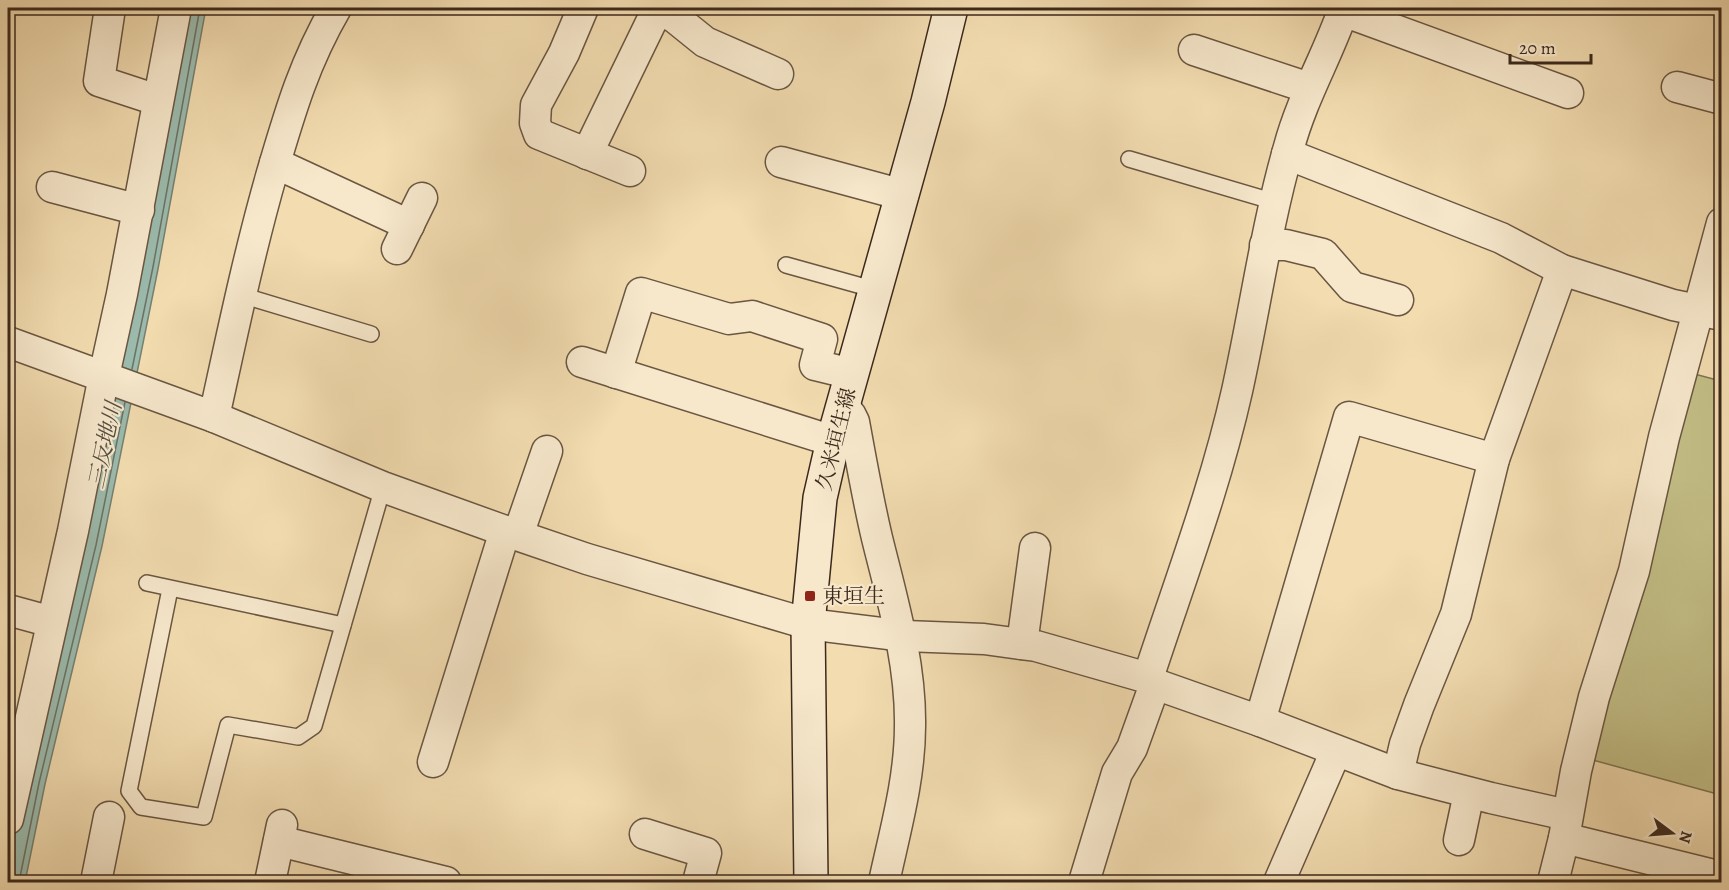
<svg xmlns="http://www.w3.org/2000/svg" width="1729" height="890" viewBox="0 0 1729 890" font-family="Alegreya,'Noto Serif JP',serif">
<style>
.green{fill:#c3be86;stroke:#807452;stroke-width:1.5}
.water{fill:#9bbbad;stroke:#758173;stroke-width:1.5}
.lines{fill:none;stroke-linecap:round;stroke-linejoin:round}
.shore{stroke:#6c7265;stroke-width:1.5}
.lane-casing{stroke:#6a5642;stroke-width:18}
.street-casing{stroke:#6a5642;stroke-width:33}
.secondary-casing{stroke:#3c291d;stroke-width:36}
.lane{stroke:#f7e8cc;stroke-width:15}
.street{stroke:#f7e8cc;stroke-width:30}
.secondary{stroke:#f7e8cc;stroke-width:33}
.poi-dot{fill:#8f2418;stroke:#f7e8cc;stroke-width:2}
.labels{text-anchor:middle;stroke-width:4.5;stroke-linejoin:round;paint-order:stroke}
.street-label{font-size:21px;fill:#3c291d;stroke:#f7e8cc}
.poi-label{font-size:21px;fill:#3c291d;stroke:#f7e8cc;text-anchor:start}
.water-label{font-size:22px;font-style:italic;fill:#544e41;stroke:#f7e8cc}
</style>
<rect width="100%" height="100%" fill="#f2dcb0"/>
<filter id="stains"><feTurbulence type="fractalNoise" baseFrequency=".00333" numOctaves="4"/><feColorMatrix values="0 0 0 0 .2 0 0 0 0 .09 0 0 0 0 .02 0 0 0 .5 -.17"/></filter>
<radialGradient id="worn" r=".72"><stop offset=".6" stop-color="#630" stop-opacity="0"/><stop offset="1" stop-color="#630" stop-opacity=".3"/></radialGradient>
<path class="green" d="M 1687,372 L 1721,381 L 1721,795 L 1589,759 Z"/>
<path class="water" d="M 184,8 L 206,8 L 158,269 L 102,546 L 45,784 L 25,882 L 8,882 L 8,852 Z"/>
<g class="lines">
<g class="shore">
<path d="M 132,369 L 153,267 L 200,8"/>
<path d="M 19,882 L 39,783 L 96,545 L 125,402"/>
</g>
<defs>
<g id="lane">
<path d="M 1129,159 L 1275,202"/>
<path d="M 786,265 L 876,290"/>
<path d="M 241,295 L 371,334"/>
<path d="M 147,583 L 343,625"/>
<path d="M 170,589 L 129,791 L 141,807 L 204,817 L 228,725 L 298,737 L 314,726 L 383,487"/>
</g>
<g id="street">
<path d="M 110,8 L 99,81 L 157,100"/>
<path d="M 583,8 L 564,53 L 536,105 L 535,123 L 539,134 L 630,171"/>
<path d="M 653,8 L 674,17 L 705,42 L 778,74"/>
<path d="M 1343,11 L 1568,93"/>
<path d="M 1194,50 L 1309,88"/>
<path d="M 1677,87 L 1722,99"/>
<path d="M 587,154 L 658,8"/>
<path d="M 1287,154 L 1501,238 L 1562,270 L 1673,305 L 1722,315"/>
<path d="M 781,162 L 903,195"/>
<path d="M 275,163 L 409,225"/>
<path d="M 52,187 L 139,210"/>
<path d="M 1265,245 L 1286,245 L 1323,254 L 1352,287 L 1398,300"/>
<path d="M 397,249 L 422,198"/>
<path d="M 8,342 L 214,417 L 383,487 L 505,531 L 587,559 L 808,624 L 905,636 L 984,639 L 1036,646 L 1148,678 L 1155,684 L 1260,721 L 1398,774 L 1491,798 L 1567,815"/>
<path d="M 582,362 L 833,441"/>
<path d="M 616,373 L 641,293 L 729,319 L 752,316 L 822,339 L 815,365 L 852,374"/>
<path d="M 842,410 L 850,414 L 854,422 C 861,460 868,500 877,538 C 892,599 911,662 910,726 C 910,779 895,831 884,882"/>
<path d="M 214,417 C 232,335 249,253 272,173 C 290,112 304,63 336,8"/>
<path d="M 518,535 L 547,451"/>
<path d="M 8,610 L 52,622"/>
<path d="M 1022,644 L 1035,548"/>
<path d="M 1148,678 C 1179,583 1215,489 1237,391 C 1255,310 1266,227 1289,147 C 1302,98 1328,55 1344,8"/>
<path d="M 1260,721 L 1349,417 L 1494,459"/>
<path d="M 433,762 L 505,531"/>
<path d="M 1398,774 L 1405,744 L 1419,705 L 1456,614 L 1494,459 L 1562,270"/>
<path d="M 8,819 L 73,531 L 104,376 L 122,294 L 176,8"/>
<path d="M 645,834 L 706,853 L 698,882"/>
<path d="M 1564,838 L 1722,877"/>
<path d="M 1459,840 L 1469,793"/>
<path d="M 279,841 L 446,882"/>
<path d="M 96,882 L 109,817"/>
<path d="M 270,882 L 282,825"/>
<path d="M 1084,882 L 1117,773 L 1132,748 L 1155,684"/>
<path d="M 1279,882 L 1336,751"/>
<path d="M 1553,882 L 1564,838 L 1576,771 L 1594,697 L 1634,571 L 1664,437 L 1722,223"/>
</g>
<path id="secondary" d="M 811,882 L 808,624 L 820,498 L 833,441 L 928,102 L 951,8"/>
</defs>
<use href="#lane" class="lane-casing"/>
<use href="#street" class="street-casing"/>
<use href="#secondary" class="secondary-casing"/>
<use href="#lane" class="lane"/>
<use href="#street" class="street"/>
<use href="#secondary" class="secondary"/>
</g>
<rect class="poi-dot" x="804" y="590" width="12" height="12" rx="3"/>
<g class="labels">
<g class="street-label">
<text transform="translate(836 439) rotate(-76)" y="7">久米垣生線</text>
</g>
<g class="poi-label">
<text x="822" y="603">東垣生</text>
</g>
<g class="water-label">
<text transform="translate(104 445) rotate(-78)" y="8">三反地川</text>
</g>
</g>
<rect width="1729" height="890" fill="none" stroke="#f2dcb0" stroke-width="30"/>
<rect x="9" y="9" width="1711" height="872" fill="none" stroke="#3c291d" stroke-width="3"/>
<rect x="15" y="15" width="1699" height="860" fill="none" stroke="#3c291d" stroke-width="1.5"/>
<g transform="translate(1672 833) rotate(106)" stroke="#f7e8cc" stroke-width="4.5" paint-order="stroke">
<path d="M0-4.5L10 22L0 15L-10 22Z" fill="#3c291d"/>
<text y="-9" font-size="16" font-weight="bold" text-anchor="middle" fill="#3c291d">N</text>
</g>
<path d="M1510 54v9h81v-9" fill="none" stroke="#3c291d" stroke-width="3"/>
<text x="1519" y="54" font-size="18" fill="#3c291d" stroke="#f7e8cc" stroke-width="4.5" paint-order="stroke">20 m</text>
<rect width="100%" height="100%" filter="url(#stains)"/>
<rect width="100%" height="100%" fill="url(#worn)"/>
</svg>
